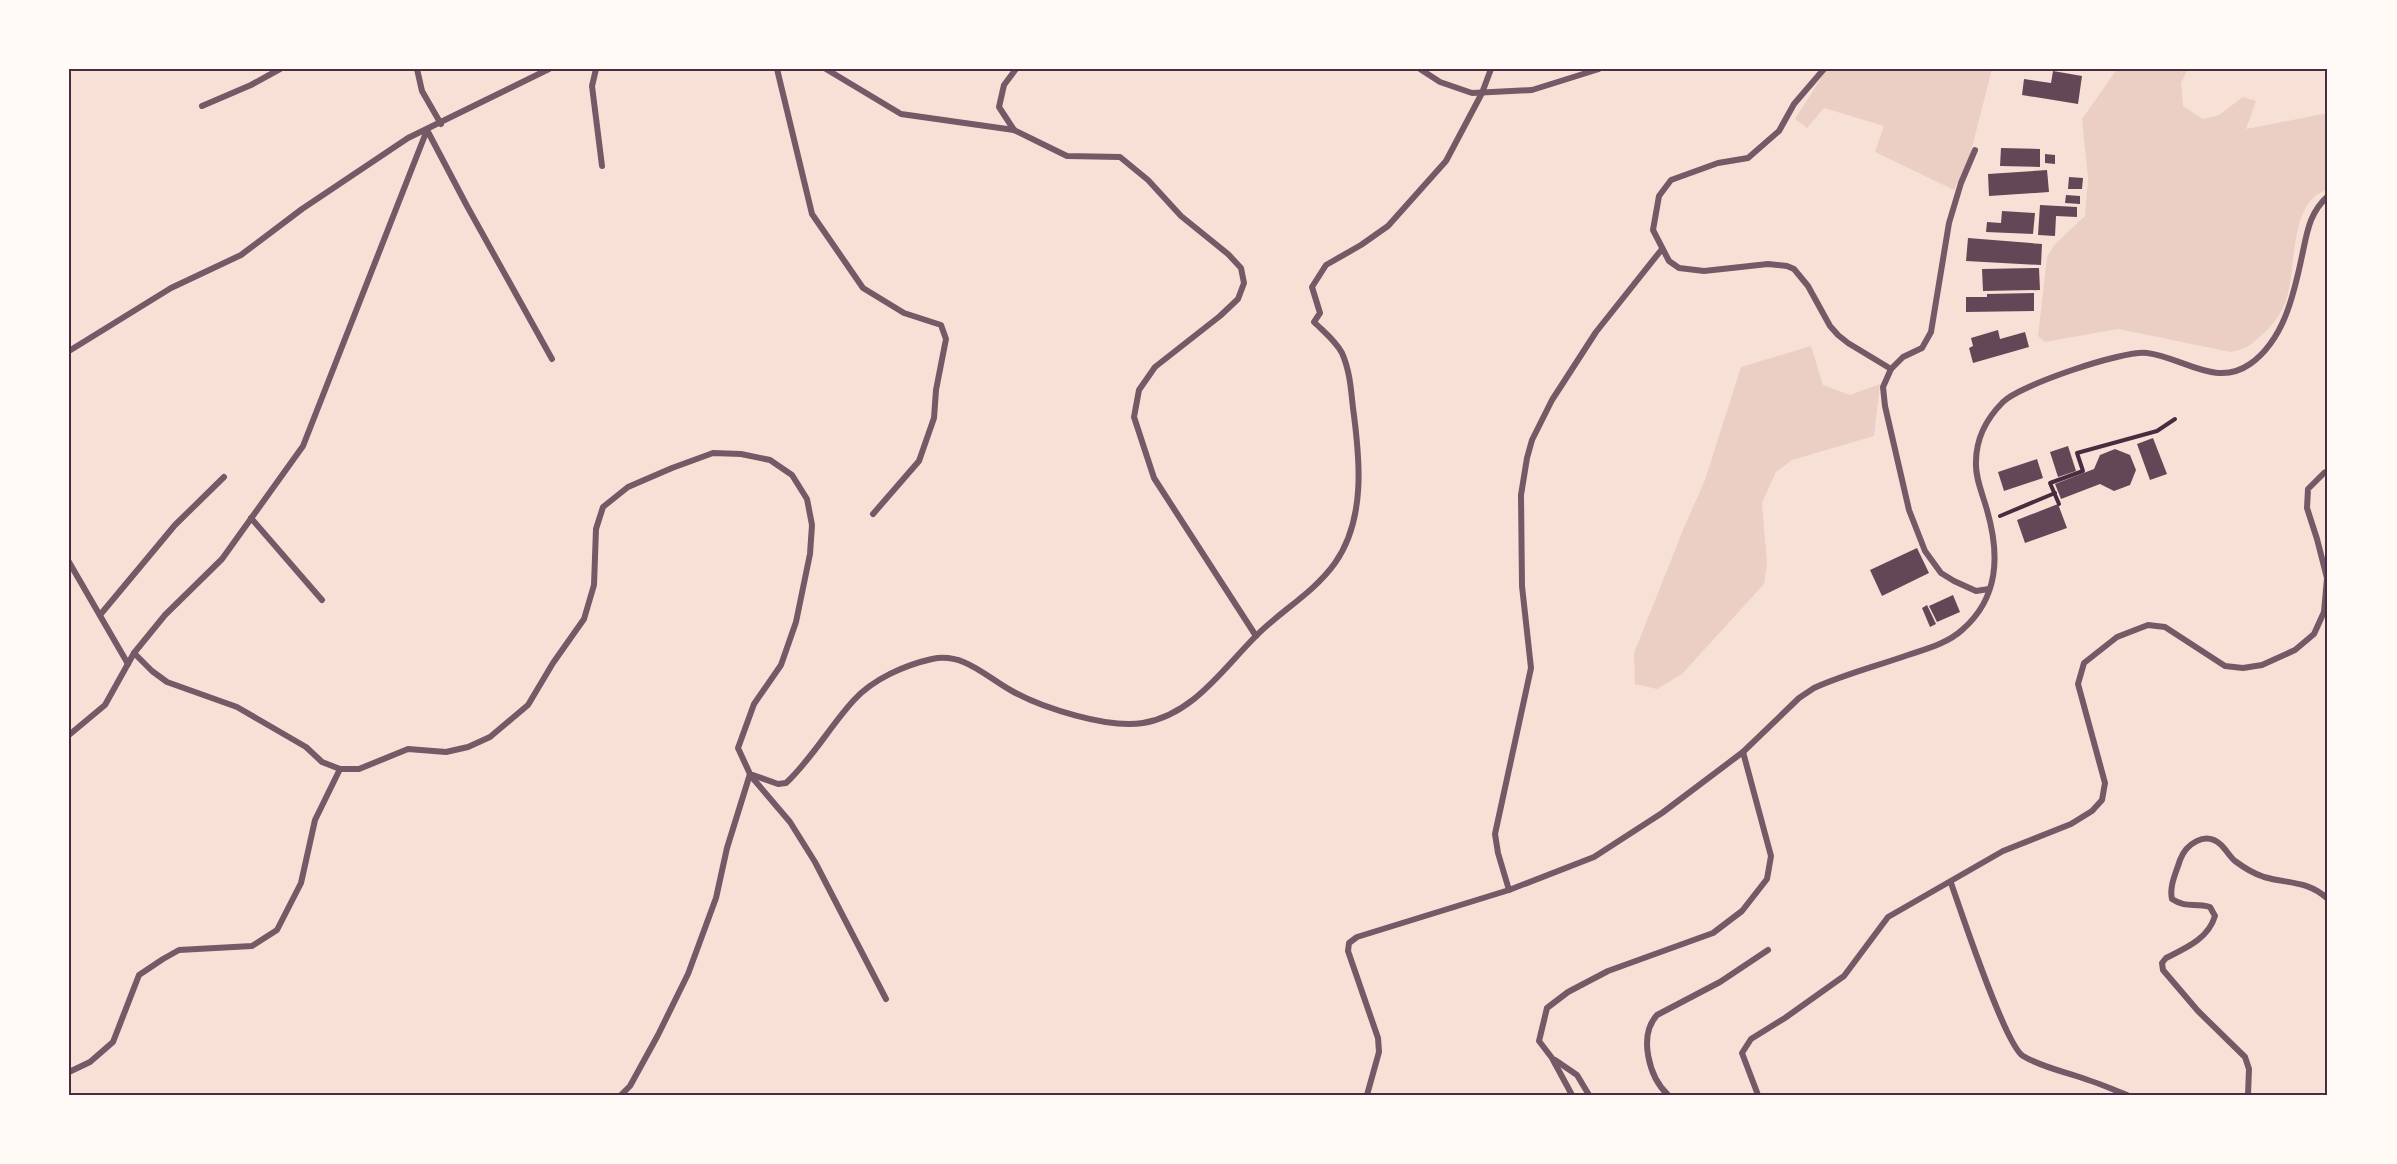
<svg xmlns="http://www.w3.org/2000/svg" width="2397" height="1164" viewBox="0 0 2397 1164" font-family="'Roboto Serif',serif">
<style>
.green{fill:#ebcfc5}
.building{fill:#644757}
.lines{fill:none;stroke-linecap:round;stroke-linejoin:round}
.path{stroke:#4a2c40;stroke-width:4}
.minor{stroke:#755966;stroke-width:6}
.neatline{fill:none;stroke:#4a2c40;stroke-width:2}
</style>
<rect width="100%" height="100%" fill="#f7e1d7"/>
<g class="green">
<path d="M 1829,69 L 1992,69 L 1969,159 L 1954,190 L 1875,152 L 1884,126 L 1824,108 L 1807,128 L 1795,119 L 1825,72 Z"/>
<path d="M 2117,69 L 2188,69 L 2181,83 L 2183,106 L 2203,119 L 2219,115 L 2243,97 L 2256,101 L 2246,129 L 2328,113 L 2328,190 C 2290,198 2296,267 2287,297 C 2283,312 2274,324 2262,335 C 2251,345 2246,349 2231,352 L 2118,329 L 2045,342 L 2038,336 L 2047,257 L 2055,244 L 2085,216 L 2088,179 L 2082,119 Z"/>
<path d="M 1811,346 L 1823,385 L 1850,395 L 1880,384 L 1874,436 L 1792,460 L 1776,472 L 1762,503 L 1767,563 L 1764,584 L 1682,674 L 1657,689 L 1635,684 L 1634,653 L 1685,525 L 1705,480 L 1741,367 Z"/>
</g>
<g class="building">
<path d="M 2053,71 L 2082,76 L 2078,104 L 2022,95 L 2024,79 L 2051,83 Z"/>
<path d="M 2001,148 L 2040,149 L 2040,167 L 2000,166 Z"/>
<path d="M 2045,154 L 2055,155 L 2055,164 L 2045,163 Z"/>
<path d="M 2047,170 L 2049,192 L 1989,196 L 1988,174 Z"/>
<path d="M 2069,177 L 2083,178 L 2082,189 L 2068,189 Z"/>
<path d="M 2066,195 L 2080,196 L 2080,204 L 2065,203 Z"/>
<path d="M 2040,205 L 2077,207 L 2077,217 L 2056,216 L 2055,236 L 2038,235 Z"/>
<path d="M 2002,211 L 2035,213 L 2033,234 L 1986,232 L 1987,222 L 2001,223 Z"/>
<path d="M 1968,238 L 2042,244 L 2041,265 L 1966,261 Z"/>
<path d="M 2039,268 L 2040,290 L 1983,291 L 1982,269 Z"/>
<path d="M 2034,293 L 2034,311 L 1966,312 L 1966,297 L 1987,297 L 1987,294 Z"/>
<path d="M 1998,330 L 2000,339 L 2025,332 L 2029,347 L 1973,363 L 1969,348 L 1973,346 L 1971,338 Z"/>
<path d="M 2153,438 L 2167,474 L 2150,480 L 2137,444 Z"/>
<path d="M 2068,446 L 2076,471 L 2058,477 L 2050,452 Z"/>
<path d="M 2115,449 L 2130,455 L 2136,470 L 2130,485 L 2114,491 L 2100,484 L 2061,499 L 2055,484 L 2094,469 L 2100,455 Z"/>
<path d="M 2037,459 L 2043,478 L 2004,491 L 1998,472 Z"/>
<path d="M 2058,504 L 2067,528 L 2025,543 L 2017,520 Z"/>
<path d="M 1917,548 L 1929,573 L 1882,596 L 1870,570 Z"/>
<path d="M 1953,595 L 1960,612 L 1937,622 L 1929,606 Z"/>
<path d="M 1927,605 L 1936,624 L 1930,627 L 1922,608 Z"/>
</g>
<g class="lines">
<g class="path">
<path d="M 2059,504 L 2050,483 L 2083,471 L 2077,453 L 2157,431 L 2175,419"/>
<path d="M 2000,516 L 2055,493"/>
</g>
<g class="minor">
<path d="M 417,69 L 422,91 L 441,124"/>
<path d="M 596,69 L 592,86 L 602,166"/>
<path d="M 777,69 L 812,214 L 863,288 L 904,313 L 941,325 L 946,339 L 936,390 L 934,418 L 919,461 L 873,514"/>
<path d="M 826,69 L 901,114 L 1014,130"/>
<path d="M 1016,69 L 1004,85 L 999,107 L 1014,130 L 1067,156 L 1120,157 L 1148,180 L 1181,216 L 1228,254 L 1241,268 L 1244,283 L 1238,299 L 1220,316 L 1155,367 L 1139,390 L 1134,417 L 1154,478 L 1256,636"/>
<path d="M 1420,69 L 1440,82 L 1472,93 L 1532,90 L 1599,69"/>
<path d="M 1824,69 L 1794,104 L 1779,131 L 1748,158 L 1718,163 L 1671,180 L 1659,196 L 1653,230 L 1669,261 L 1679,268 L 1704,271 L 1768,264 L 1787,266 L 1794,269 L 1808,286 L 1830,326 L 1838,335 L 1848,343 L 1891,369"/>
<path d="M 202,106 L 251,85 L 280,69"/>
<path d="M 1975,150 L 1961,183 L 1949,223 L 1931,332 L 1922,348 L 1903,357 L 1891,369 L 1883,387 L 1885,406 L 1909,510 L 1925,551 L 1941,573 L 1954,581 L 1976,591 L 1989,589"/>
<path d="M 69,351 L 171,288 L 241,255 L 302,209 L 408,138 L 549,69"/>
<path d="M 251,518 L 322,600"/>
<path d="M 69,562 L 128,664"/>
<path d="M 100,615 L 175,525 L 224,477"/>
<path d="M 134,653 L 152,671 L 167,682 L 237,707 L 306,747 L 322,762 L 340,769 L 359,769 L 408,749 L 446,752 L 468,747 L 490,737 L 528,705 L 553,663 L 584,619 L 594,585 L 596,529 L 603,507 L 628,487 L 672,468 L 713,453 L 741,454 L 770,460 L 792,475 L 807,499 L 812,525 L 810,554 L 796,622 L 781,665 L 754,704 L 738,748 L 750,774 L 778,784 L 786,783 C 812,759 830,726 854,700 C 873,679 905,665 932,659 C 964,652 986,677 1012,691 C 1042,708 1109,729 1143,723 C 1191,715 1220,673 1252,640 C 1278,612 1312,595 1335,563 C 1366,519 1360,459 1353,408 C 1351,390 1350,371 1342,353 C 1335,340 1324,332 1314,322 L 1320,313 L 1312,287 L 1326,265 L 1361,245 L 1388,226 L 1446,161 L 1482,93 L 1491,69"/>
<path d="M 69,735 L 105,705 L 134,653 L 165,615 L 222,559 L 303,446 L 427,130 L 467,206 L 552,359"/>
<path d="M 750,775 L 790,822 L 815,862 L 886,999"/>
<path d="M 1951,883 C 1961,911 2005,1045 2023,1056 C 2043,1068 2067,1072 2088,1080 C 2101,1084 2114,1090 2127,1095"/>
<path d="M 1509,890 L 1498,853 L 1495,834 L 1531,668 L 1522,586 L 1521,495 L 1527,458 L 1532,440 L 1552,400 L 1596,332 L 1662,249"/>
<path d="M 1555,1060 L 1577,1075 L 1589,1095"/>
<path d="M 69,1072 L 90,1062 L 113,1042 L 139,975 L 163,959 L 179,950 L 252,946 L 277,930 L 301,883 L 315,820 L 340,769"/>
<path d="M 621,1095 L 630,1086 L 658,1035 L 688,974 L 716,898 L 727,848 L 750,774"/>
<path d="M 1367,1095 L 1379,1052 L 1378,1038 L 1348,951 L 1349,943 L 1357,937 L 1509,890 L 1594,857 L 1662,813 L 1743,752 L 1799,698 L 1814,688 C 1845,674 1877,666 1908,655 C 1926,649 1948,643 1962,630 C 1999,598 2000,555 1987,510 C 1983,495 1975,478 1976,462 C 1976,439 1987,418 2003,402 C 2020,385 2123,350 2147,353 C 2182,357 2216,388 2250,364 C 2284,340 2294,294 2302,256 C 2307,233 2309,213 2328,196"/>
<path d="M 1572,1095 L 1552,1058 L 1539,1041 L 1547,1008 L 1568,992 L 1608,971 L 1713,933 L 1742,911 L 1767,879 L 1771,856 L 1743,752"/>
<path d="M 1668,1095 C 1649,1077 1638,1036 1657,1015 L 1720,982 L 1768,950"/>
<path d="M 1758,1095 L 1742,1053 L 1751,1039 L 1785,1018 L 1844,976 L 1888,917 L 2003,851 L 2071,824 L 2092,811 L 2102,800 L 2105,783 L 2078,684 L 2084,663 L 2117,637 L 2148,625 L 2165,627 L 2225,666 L 2243,668 L 2262,665 L 2295,650 L 2314,634 L 2324,612 L 2327,578 L 2317,539 L 2307,508 L 2308,489 L 2324,473 L 2328,471"/>
<path d="M 2248,1095 L 2249,1069 L 2245,1057 L 2198,1011 L 2163,970 L 2162,963 L 2166,958 C 2186,948 2208,939 2215,916 L 2210,907 C 2194,902 2187,909 2172,899 C 2169,886 2176,873 2180,860 C 2186,844 2205,831 2220,844 C 2226,849 2229,856 2235,861 C 2243,867 2255,874 2264,877 C 2288,884 2307,880 2328,899"/>
</g>
</g>
<rect width="2397" height="1164" fill="none" stroke="#fffaf5" stroke-width="141"/>
<rect x="70" y="70" width="2256" height="1024" class="neatline"/>
</svg>
